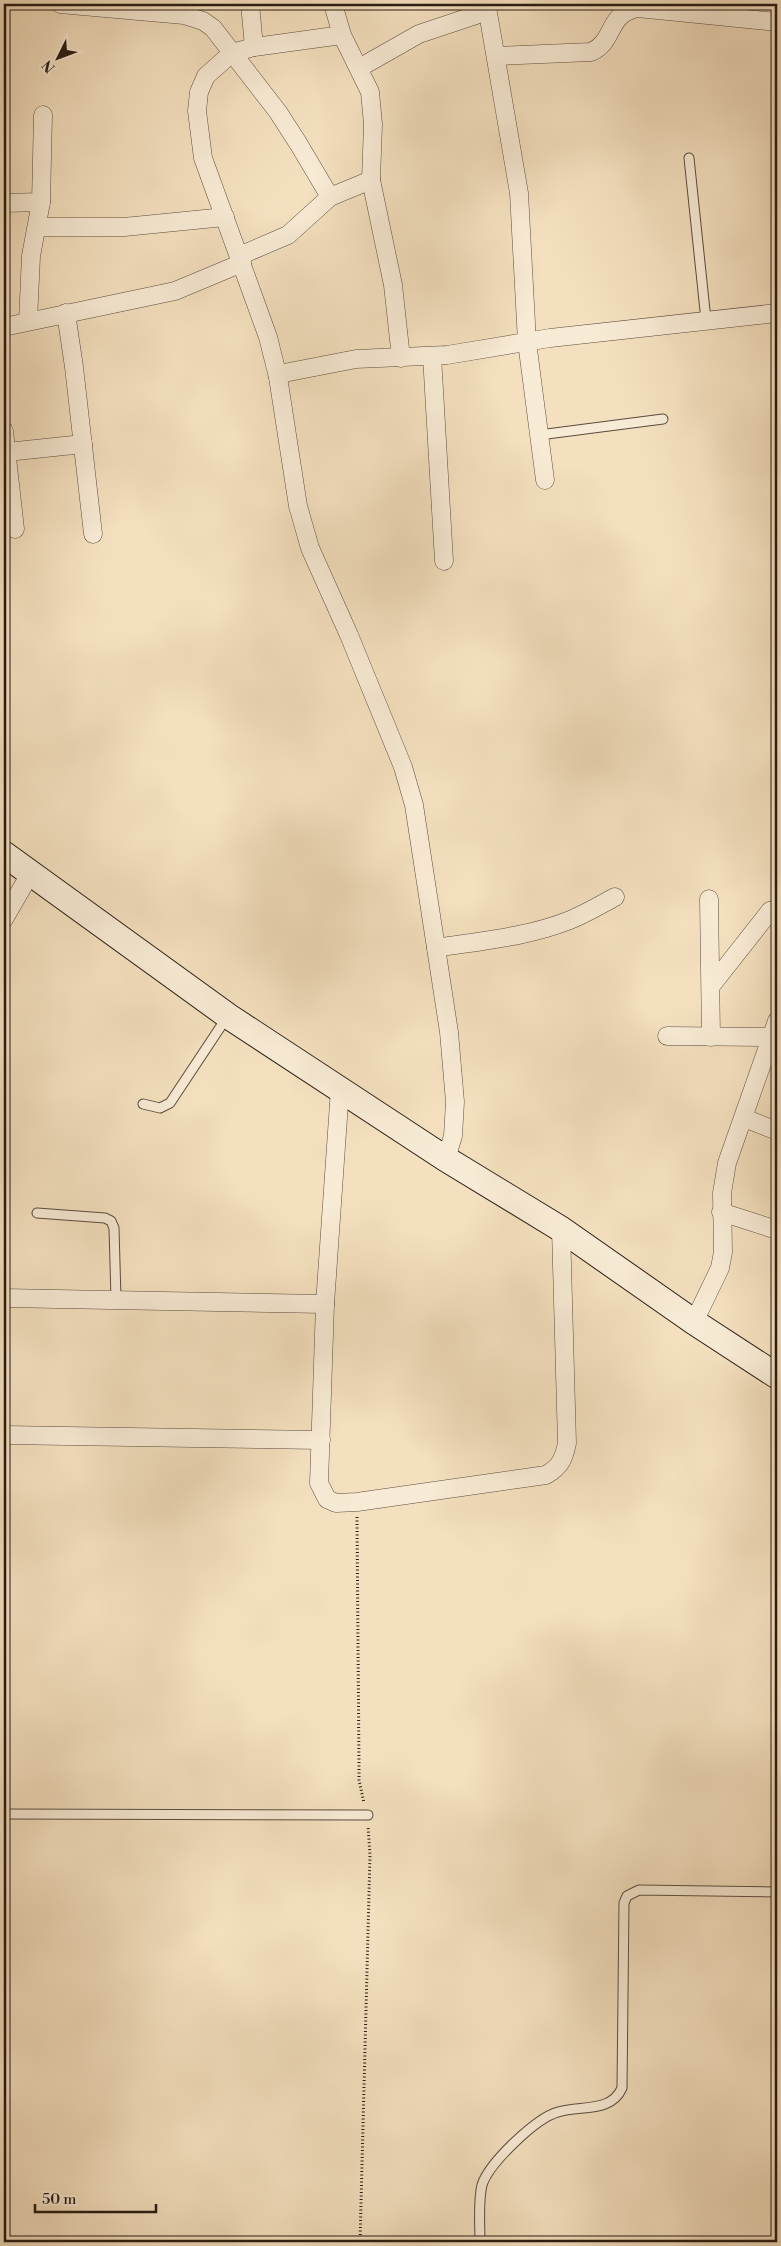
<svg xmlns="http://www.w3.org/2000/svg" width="781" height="2246" viewBox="0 0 781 2246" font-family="'Libre Bodoni',serif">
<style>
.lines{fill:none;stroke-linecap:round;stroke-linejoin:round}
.service-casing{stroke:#5a4c3e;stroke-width:11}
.minor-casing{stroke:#5a4c3e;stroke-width:19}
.secondary-casing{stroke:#271b13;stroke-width:27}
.path{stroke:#271b13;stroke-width:3;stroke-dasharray:1 2.5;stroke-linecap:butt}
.service{stroke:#f8ebd5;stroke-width:9}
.minor{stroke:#f8ebd5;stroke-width:18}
.secondary{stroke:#f8ebd5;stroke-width:25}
</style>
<rect width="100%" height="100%" fill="#f4e0bf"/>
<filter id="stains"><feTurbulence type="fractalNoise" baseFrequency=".004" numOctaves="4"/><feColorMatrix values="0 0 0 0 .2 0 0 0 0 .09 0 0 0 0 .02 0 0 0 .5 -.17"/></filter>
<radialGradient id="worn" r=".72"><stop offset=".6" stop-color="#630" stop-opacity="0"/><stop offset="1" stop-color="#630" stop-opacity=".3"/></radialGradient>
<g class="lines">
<defs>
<g id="service">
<path d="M 689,158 L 706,320"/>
<path d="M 539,435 L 663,419"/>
<path d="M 143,1104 L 160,1108 L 170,1103 L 227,1017"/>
<path d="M 37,1213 L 105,1218 L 111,1221 L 114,1228 L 116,1299"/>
<path d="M 4,1814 L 368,1815"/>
<path d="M 480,2242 C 480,2226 478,2200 482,2185 C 489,2163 536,2118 558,2112 C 581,2105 611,2113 622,2088 L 624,1903 L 627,1896 L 639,1890 L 777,1892"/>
</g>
<g id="minor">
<path d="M 60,4 L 184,15 L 203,21 L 213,28 L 278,112 L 298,143 L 330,197"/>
<path d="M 250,4 L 254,47"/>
<path d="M 333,4 L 342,35 L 370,92 L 373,124 L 371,180 L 393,285 L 401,358"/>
<path d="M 487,7 L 519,193 L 527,342 L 545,480"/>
<path d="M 496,56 L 591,52 C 616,41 606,14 638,8 L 777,22"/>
<path d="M 359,68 L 419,34 L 476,15 L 490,4"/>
<path d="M 4,203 L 41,202"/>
<path d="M 37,227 L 124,227 L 225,217"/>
<path d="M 239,256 L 288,235 L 330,197 L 371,180"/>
<path d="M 66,313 L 74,367 L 93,534"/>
<path d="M 28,321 L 31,256 L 41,202 L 43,115"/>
<path d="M 4,327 L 175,291 L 242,263"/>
<path d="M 432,356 L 444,561"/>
<path d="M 278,377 L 268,337 L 203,158 L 197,111 L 199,92 L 206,76 L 232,53 L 254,47 L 342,35"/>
<path d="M 4,431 L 15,529"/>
<path d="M 7,452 L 83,444"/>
<path d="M 709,899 L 711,1037"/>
<path d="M 4,919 L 30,874"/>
<path d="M 436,948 C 480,941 528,937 570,920 C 585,914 600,905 615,897"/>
<path d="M 711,986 L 770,911 L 777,909"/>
<path d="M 667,1036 L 772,1037"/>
<path d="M 340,1089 L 325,1304 L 319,1483 L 327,1499 L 336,1503 L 357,1502 L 546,1475 C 560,1467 564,1459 567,1443 L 561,1229"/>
<path d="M 744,1118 L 777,1131"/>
<path d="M 446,1159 L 453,1136 L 455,1102 L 449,1032 L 414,805 L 403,767 L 349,635 L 310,548 L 298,506 L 278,377 L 284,373 L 356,359 L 447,355 L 550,338 L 777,313"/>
<path d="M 721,1212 L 777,1230"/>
<path d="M 4,1298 L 325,1304"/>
<path d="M 694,1322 L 720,1268 L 723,1252 L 722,1193 L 727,1163 L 777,1021"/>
<path d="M 4,1435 L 321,1440"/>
</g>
<path id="secondary" d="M 4,854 L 228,1016 L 446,1159 L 561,1229 L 694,1322 L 777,1376"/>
</defs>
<use href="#service" class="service-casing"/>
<use href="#minor" class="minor-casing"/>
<use href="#secondary" class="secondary-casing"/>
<g class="path">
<path d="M 357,1517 L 359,1767 L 359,1780 L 364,1803"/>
<path d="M 360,2242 L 370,1855 L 368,1826"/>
</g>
<use href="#service" class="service"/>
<use href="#minor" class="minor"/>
<use href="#secondary" class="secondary"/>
</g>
<rect width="781" height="2246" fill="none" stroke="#f4e0bf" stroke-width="20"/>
<rect x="5" y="5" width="771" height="2236" fill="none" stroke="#271b13" stroke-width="2.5"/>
<rect x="10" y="10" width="761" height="2226" fill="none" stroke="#271b13"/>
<g transform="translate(58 58) rotate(228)" stroke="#f8ebd5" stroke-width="4" paint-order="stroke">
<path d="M0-4L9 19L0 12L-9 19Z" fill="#271b13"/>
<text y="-8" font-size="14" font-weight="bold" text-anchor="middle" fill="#271b13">N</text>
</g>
<path d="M35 2204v8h121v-8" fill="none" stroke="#271b13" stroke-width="2.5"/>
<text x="42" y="2204" font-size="15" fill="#271b13" stroke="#f8ebd5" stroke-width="4" paint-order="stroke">50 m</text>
<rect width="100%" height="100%" filter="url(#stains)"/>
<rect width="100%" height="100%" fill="url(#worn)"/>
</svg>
